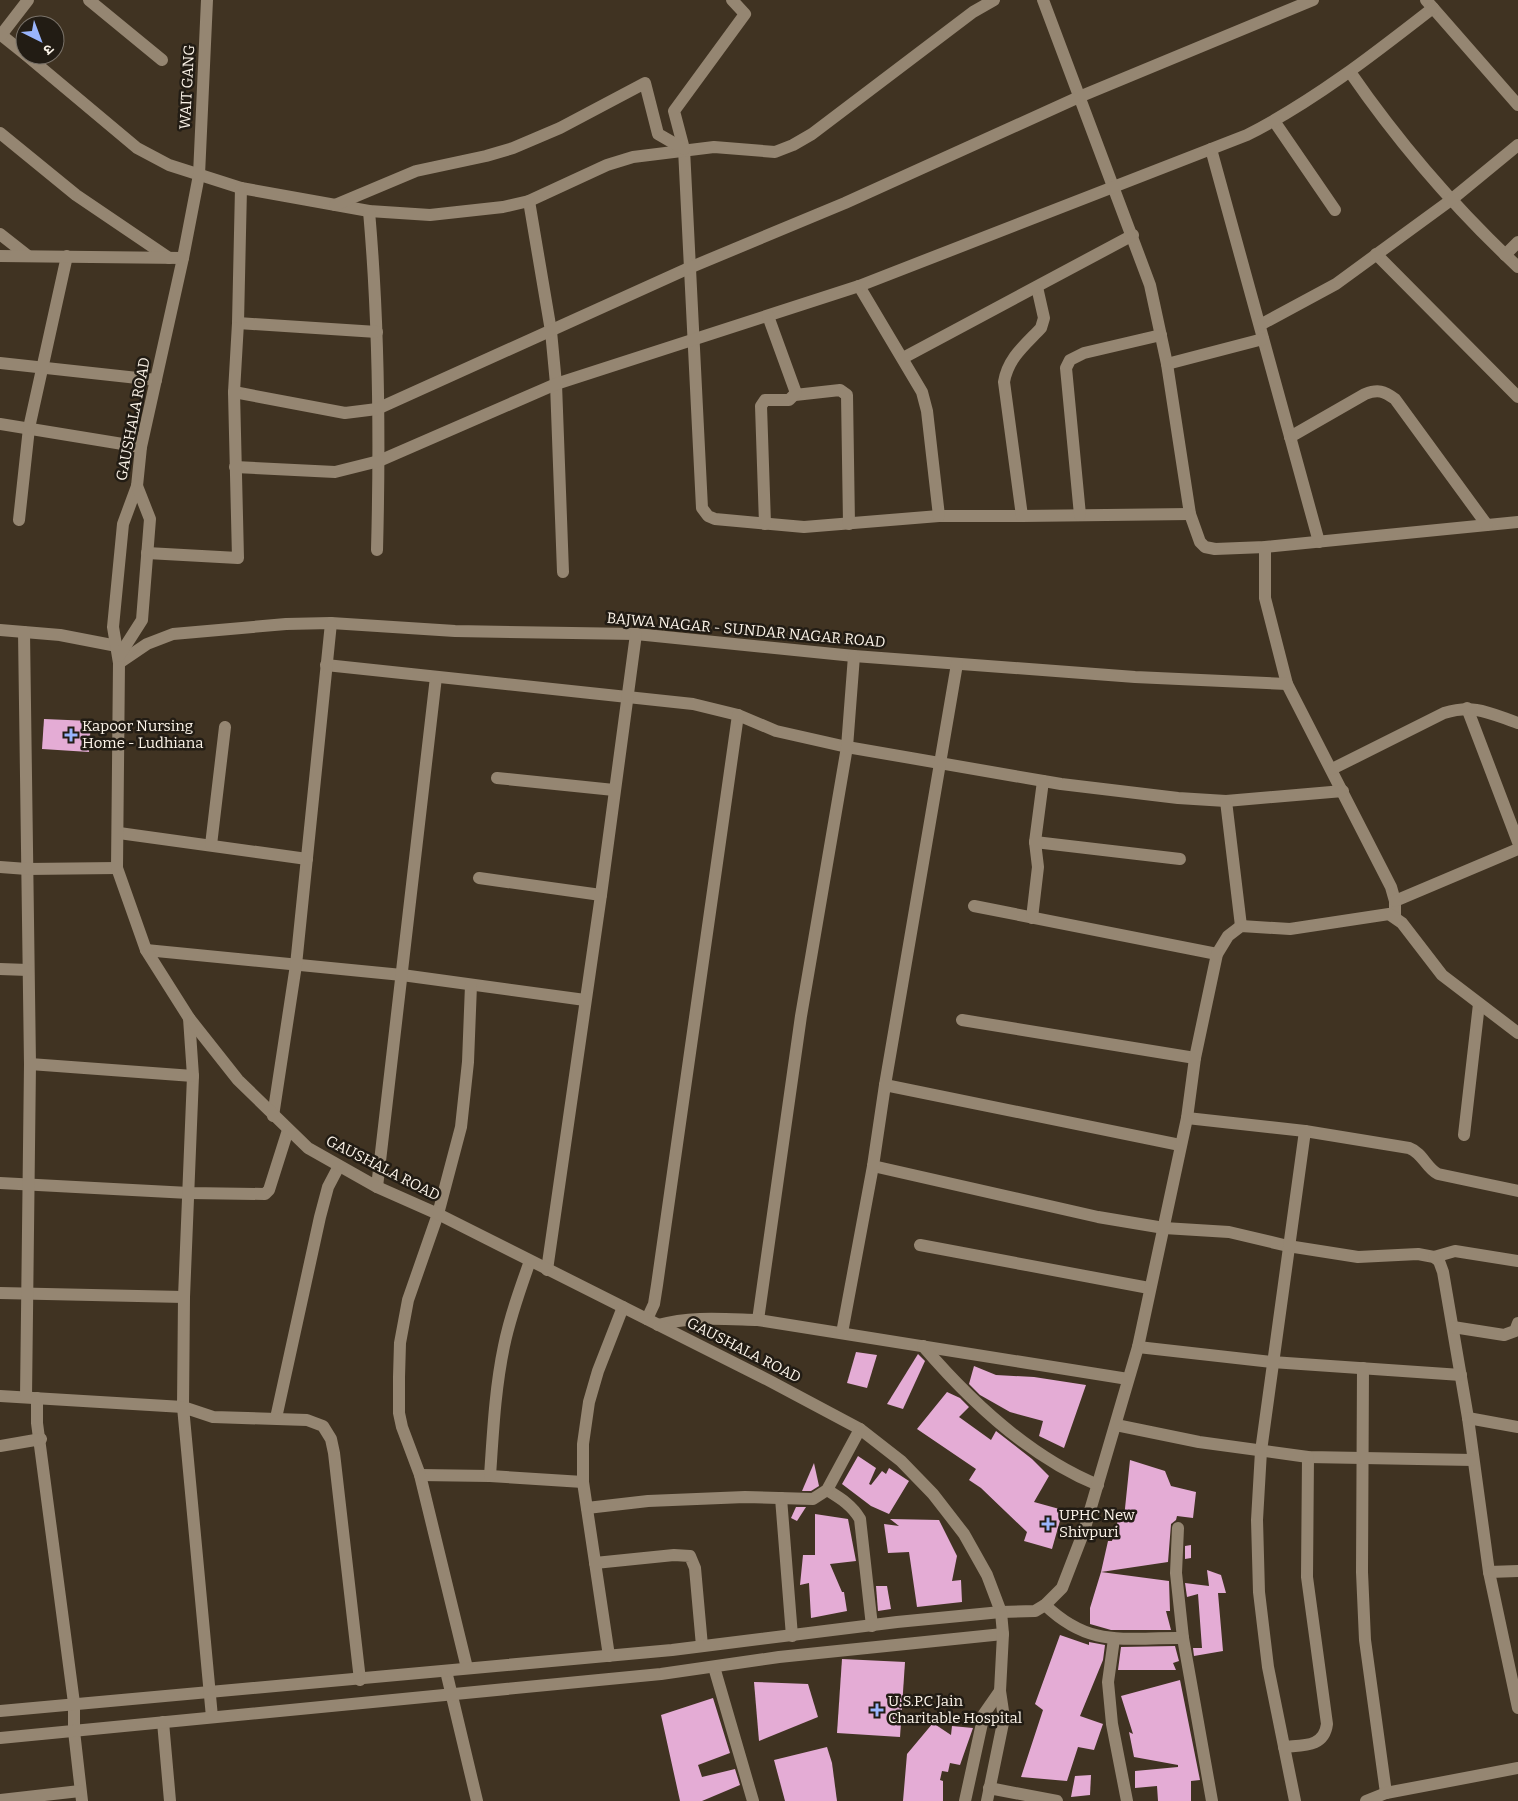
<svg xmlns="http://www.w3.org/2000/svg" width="1518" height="1801" viewBox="0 0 1518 1801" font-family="Bitter,'Noto Sans Devanagari',serif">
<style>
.building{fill:#e4acd5}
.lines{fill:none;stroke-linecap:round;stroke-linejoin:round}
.minor{stroke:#958672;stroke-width:12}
.tertiary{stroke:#958672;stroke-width:12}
.poi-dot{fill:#9ab5fd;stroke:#221c14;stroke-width:2}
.labels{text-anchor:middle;stroke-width:5;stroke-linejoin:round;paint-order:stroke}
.street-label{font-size:15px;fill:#fcf4e9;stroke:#221c14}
.poi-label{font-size:15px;fill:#fcf4e9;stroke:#221c14;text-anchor:start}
</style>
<rect width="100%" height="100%" fill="#403322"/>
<g class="building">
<path d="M 44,719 L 91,721 L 89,752 L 42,749 Z"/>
<path d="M 856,1352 L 877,1355 L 867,1388 L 847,1383 Z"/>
<path d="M 918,1354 L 925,1361 L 903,1409 L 887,1404 Z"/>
<path d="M 974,1366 L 996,1375 L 1034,1377 L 1086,1385 L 1064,1448 L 1039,1436 L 1043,1421 L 1010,1412 L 980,1395 L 969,1384 Z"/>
<path d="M 947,1392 L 960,1398 L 969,1407 L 959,1417 L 991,1440 L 996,1431 L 1032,1459 L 1049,1476 L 1034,1502 L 1063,1510 L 1052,1549 L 1024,1541 L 1027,1532 L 981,1488 L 969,1480 L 976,1469 L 917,1429 Z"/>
<path d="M 858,1456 L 876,1468 L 869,1484 L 871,1485 L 882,1471 L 886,1474 L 889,1468 L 909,1481 L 889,1514 L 871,1506 L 842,1484 Z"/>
<path d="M 1130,1460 L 1165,1471 L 1171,1486 L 1196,1492 L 1193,1518 L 1177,1516 L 1176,1520 L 1171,1524 L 1168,1562 L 1101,1572 L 1108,1541 L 1112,1541 L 1119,1517 L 1124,1518 Z"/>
<path d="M 814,1463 L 819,1486 L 811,1491 L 802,1491 Z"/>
<path d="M 796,1507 L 806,1507 L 797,1521 L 791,1518 Z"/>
<path d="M 815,1514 L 848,1519 L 856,1561 L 830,1564 L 842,1592 L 844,1592 L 847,1611 L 811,1618 L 809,1583 L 800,1585 L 803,1555 L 815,1555 Z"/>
<path d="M 890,1519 L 939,1520 L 957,1556 L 952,1581 L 961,1580 L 962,1602 L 917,1607 L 909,1552 L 888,1553 L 884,1524 L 899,1526 Z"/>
<path d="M 1191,1545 L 1191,1558 L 1185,1559 L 1185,1546 Z"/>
<path d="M 1207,1570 L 1221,1575 L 1226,1593 L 1218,1593 L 1223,1651 L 1194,1656 L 1193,1648 L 1202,1648 L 1198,1594 L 1187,1597 L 1185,1583 L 1209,1586 Z"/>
<path d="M 1101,1572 L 1169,1581 L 1170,1611 L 1166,1611 L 1171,1630 L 1111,1630 L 1090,1624 L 1090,1608 Z"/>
<path d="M 876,1586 L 887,1586 L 891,1609 L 878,1611 Z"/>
<path d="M 1060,1635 L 1089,1645 L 1089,1642 L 1105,1645 L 1103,1660 L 1080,1716 L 1103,1724 L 1094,1750 L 1078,1747 L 1067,1781 L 1021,1777 L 1043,1710 L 1035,1704 Z"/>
<path d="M 1175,1646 L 1179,1661 L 1173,1663 L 1176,1670 L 1118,1670 L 1121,1647 Z"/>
<path d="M 842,1659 L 905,1662 L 900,1737 L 837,1733 Z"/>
<path d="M 1180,1680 L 1200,1780 L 1191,1781 L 1191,1801 L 1158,1801 L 1157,1786 L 1135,1788 L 1135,1771 L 1178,1767 L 1178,1765 L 1134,1757 L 1129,1732 L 1133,1734 L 1121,1696 Z"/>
<path d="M 754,1682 L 808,1684 L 818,1717 L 759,1741 Z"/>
<path d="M 713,1698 L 730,1753 L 698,1765 L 702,1777 L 735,1769 L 740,1785 L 702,1801 L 680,1801 L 661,1715 Z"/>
<path d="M 933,1723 L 951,1735 L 952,1726 L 973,1728 L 960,1765 L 950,1763 L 948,1772 L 942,1771 L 940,1780 L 943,1781 L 943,1801 L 903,1801 L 907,1754 Z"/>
<path d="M 827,1747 L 832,1763 L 837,1801 L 785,1801 L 774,1760 Z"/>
<path d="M 1091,1775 L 1090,1795 L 1071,1797 L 1075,1776 Z"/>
</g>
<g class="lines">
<g class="minor">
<path d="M 89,0 L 162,60"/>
<path d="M 732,0 L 745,14 L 674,111 L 684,149 L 702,508 L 708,516 L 715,519 L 804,527 L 939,516 L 1022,516"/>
<path d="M 1043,0 L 1150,285 L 1167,364 L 1190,514 L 1200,542 L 1205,547 L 1215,549 L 1265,547 L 1518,522"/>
<path d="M 1426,0 L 1518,105"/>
<path d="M 0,34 L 25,54"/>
<path d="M 1,35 L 28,0"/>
<path d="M 26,55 L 137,148 L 169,165 L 241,188 L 369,211 L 430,215 L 503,207 L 529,201 L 607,165 L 633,157 L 714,147 L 775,152 L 793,145 L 812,134 L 973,12 L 994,0"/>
<path d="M 1350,72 C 1399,143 1455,208 1518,267"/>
<path d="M 1274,121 L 1335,210"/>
<path d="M 0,133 L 76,195 L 169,258"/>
<path d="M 1211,149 L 1319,542"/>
<path d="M 529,201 L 551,331 L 556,384 L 563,572"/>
<path d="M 335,205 L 416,171 L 486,156 L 513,148 L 560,128 L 645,83 L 658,134 L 684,149"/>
<path d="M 369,211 C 379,324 380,437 377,550"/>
<path d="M 0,234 L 28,256"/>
<path d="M 1376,254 L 1518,397"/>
<path d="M 1505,255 L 1518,242"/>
<path d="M 859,286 L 922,392 L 927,411 L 939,516"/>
<path d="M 1037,287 L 1044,318 L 1041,328 C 1025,345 1008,358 1004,382 L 1022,516 L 1190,514"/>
<path d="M 238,323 L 377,332"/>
<path d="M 1260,325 L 1336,284 L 1451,200 L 1518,145"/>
<path d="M 903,358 L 1133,235"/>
<path d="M 0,363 L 156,380"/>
<path d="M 1167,364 L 1263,339"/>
<path d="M 234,392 L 345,413 L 377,409 L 689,268 L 845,203 L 1079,97 L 1313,0"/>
<path d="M 795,395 L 840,390 L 847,395 L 849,524"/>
<path d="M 0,424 L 141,447"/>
<path d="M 1290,437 L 1365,394 C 1378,389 1384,391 1395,399 L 1487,525"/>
<path d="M 235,467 L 335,472 L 379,461 L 556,384 L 859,286 L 1247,135 C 1314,101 1374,54 1433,8"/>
<path d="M 1080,515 L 1066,368 L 1070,360 L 1084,353 L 1161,335"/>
<path d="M 19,520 L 29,428 L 67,256"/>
<path d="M 765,524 L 761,406 L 765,400 L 789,400 L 796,393 L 768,316"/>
<path d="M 1265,547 L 1265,598 L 1287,684 L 1391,887 L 1395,901 L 1395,917"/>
<path d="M 147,553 L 238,558 L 234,392 L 238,323 L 241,188"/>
<path d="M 0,630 L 60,635 L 117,646"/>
<path d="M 24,632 L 30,1064"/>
<path d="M 119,663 L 147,644 L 173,634 L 286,624 L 331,623 L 455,631 L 636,634 L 854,656 L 1135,677 L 1287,684"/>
<path d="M 326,665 L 693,704 L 738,715 L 776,731 L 847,747 L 1061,784 L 1178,798 L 1226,801 L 1343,791"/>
<path d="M 1467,708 L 1518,842"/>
<path d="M 1332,769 L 1444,713 C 1475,704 1489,713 1518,723"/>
<path d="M 497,778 L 614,790"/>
<path d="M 1226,801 L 1241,926"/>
<path d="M 119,833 L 307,859"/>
<path d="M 1035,842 L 1180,859"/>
<path d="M 211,845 L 225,727"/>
<path d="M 0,867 L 27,869 L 117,868"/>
<path d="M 479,878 L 601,895"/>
<path d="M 1395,901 L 1518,849"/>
<path d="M 974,906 L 1217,954"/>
<path d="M 1032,918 L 1038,867 L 1035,842 L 1043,781"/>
<path d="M 146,950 L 402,975 L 585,1000"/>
<path d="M 0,969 L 28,970"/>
<path d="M 962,1020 L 1195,1058"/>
<path d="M 885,1085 L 1180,1145"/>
<path d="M 273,1116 L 296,965 L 331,623"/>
<path d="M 1187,1118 L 1305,1131 L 1409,1148 C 1423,1153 1426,1168 1438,1174 L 1518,1191"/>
<path d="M 1464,1135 L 1479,1004"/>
<path d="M 873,1166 L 1098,1217 L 1164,1228 L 1229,1232 L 1288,1246 L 1358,1257 L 1418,1254 L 1434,1257 L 1439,1261 L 1443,1272 L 1468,1418 L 1489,1572 L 1518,1708"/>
<path d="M 0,1183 L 189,1193 L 265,1194 L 269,1190 L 288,1130"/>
<path d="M 377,1187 L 436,677"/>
<path d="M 920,1245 L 1149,1288"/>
<path d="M 1434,1257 L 1455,1251 L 1518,1261"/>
<path d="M 547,1270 L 601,895 L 636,634"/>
<path d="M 0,1293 L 184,1297"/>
<path d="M 647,1319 L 654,1304 L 657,1285 L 738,715"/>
<path d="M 758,1320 L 801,1016 L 847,747 L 854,656"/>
<path d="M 658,1325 C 691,1316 723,1319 758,1320 L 1128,1379"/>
<path d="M 1453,1327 L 1504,1335 L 1515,1331 L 1518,1323"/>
<path d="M 842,1333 L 873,1166 L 885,1085 L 957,664"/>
<path d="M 923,1346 C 971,1402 1029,1457 1098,1485"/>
<path d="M 1138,1347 L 1272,1362 L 1461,1375"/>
<path d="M 1363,1368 L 1362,1572 L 1365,1640 L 1386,1793"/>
<path d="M 0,1396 L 183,1407 L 184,1297 L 193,1076 L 189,1018"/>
<path d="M 26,1397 L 30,1064 L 193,1076"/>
<path d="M 37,1398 L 37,1423 L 74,1703 L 74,1731 L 82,1801"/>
<path d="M 276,1418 L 320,1217 L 328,1187 L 339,1166"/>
<path d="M 1468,1418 L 1518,1427"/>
<path d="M 1116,1425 L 1199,1442 L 1308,1457 L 1473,1460"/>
<path d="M 0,1446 L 41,1439"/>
<path d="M 420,1475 L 490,1476 L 583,1482"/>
<path d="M 490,1476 C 493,1432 495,1389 504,1346 C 510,1317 520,1289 530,1261"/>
<path d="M 827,1490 C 840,1498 852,1505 860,1519 L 872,1626"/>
<path d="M 781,1498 L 792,1636"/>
<path d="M 587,1508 L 648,1501 L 745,1497 L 813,1499 L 827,1490 L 860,1429"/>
<path d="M 1178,1528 L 1176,1573 L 1183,1638"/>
<path d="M 595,1563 L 674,1555 L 690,1556 L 695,1568 L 702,1646"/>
<path d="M 1489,1572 L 1518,1571"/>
<path d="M 1045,1605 C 1091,1649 1125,1637 1183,1638 L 1212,1801"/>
<path d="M 1114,1639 L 1108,1682 L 1112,1724 L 1127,1801"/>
<path d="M 609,1656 L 583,1482 L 583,1444 L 589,1402 L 598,1371 L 623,1307"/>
<path d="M 714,1667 L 753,1801"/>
<path d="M 467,1668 L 420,1475 L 402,1427 L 399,1413 L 399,1377 L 400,1343 L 408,1300 L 438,1214 L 461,1127 L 468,1062 L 471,985"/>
<path d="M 446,1671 L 477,1801"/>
<path d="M 0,1711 L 672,1650 L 897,1622 L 1001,1612 L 1035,1611 L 1045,1605 L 1062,1588 L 1084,1531 L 1138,1347 L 1187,1118 L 1195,1058 L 1217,954 L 1228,936 L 1241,926 L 1290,929 L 1389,914 L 1402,923 L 1442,975 L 1518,1033"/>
<path d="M 212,1717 L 183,1407 L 213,1417 L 307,1420 L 323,1426 L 331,1439 L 334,1453 L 360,1680"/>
<path d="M 163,1722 L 170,1801"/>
<path d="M 0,1738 L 661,1674 L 779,1657 L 1003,1634"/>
<path d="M 1284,1747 C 1302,1745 1324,1748 1327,1724 L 1307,1577 L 1308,1457"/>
<path d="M 989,1788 L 1057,1801"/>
<path d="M 0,1800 L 80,1791"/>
<path d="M 1295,1801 L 1268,1667 L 1259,1592 L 1257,1520 L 1261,1451 L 1305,1131"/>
<path d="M 1366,1801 L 1386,1793 L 1518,1768"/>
</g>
<g class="tertiary">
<path d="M 207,0 L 199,175 L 183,258 L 141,447 L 137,486 L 123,524 L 113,627 L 119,663 L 117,868 L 146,950 L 189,1018 L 238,1080 L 308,1148 L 377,1187 L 438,1214 L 768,1380 L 860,1429 L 901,1461 L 933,1494 L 964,1534 L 987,1575 L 1001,1612 L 1003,1634 L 1000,1691 L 1004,1718 L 987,1801"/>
<path d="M 0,256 L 183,258"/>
<path d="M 119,656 L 142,620 L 150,519 L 137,486"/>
<path d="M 965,1801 L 984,1714 L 1000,1691"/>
</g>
</g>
<g class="poi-dot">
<path d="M68.5 727.5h5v5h5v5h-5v5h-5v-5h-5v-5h5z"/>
<path d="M1045.5 1516.5h5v5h5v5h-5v5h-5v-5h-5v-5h5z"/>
<path d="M874.5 1702.5h5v5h5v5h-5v5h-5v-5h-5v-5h5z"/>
</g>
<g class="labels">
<g class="street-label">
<text transform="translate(187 87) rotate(-87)" y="5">WAIT GANG</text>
<text transform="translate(133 419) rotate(-79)" y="5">GAUSHALA ROAD</text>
<text transform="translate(746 630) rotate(5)" y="5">BAJWA NAGAR - SUNDAR NAGAR ROAD</text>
<text transform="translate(383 1168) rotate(27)" y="5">GAUSHALA ROAD</text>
<text transform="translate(744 1350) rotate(27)" y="5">GAUSHALA ROAD</text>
</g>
<g class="poi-label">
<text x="82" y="731">Kapoor Nursing<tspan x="82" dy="17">Home - Ludhiana</tspan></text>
<text x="1059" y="1520">UPHC New<tspan x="1059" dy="17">Shivpuri</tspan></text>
<text x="888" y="1706">U.S.P.C Jain<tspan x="888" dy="17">Charitable Hospital</tspan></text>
</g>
</g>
<g transform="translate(40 40) rotate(138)"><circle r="24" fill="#221c14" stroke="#797269"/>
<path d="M0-4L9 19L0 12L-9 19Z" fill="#9ab5fd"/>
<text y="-8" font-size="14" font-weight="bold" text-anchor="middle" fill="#fcf4e9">उ</text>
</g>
</svg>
